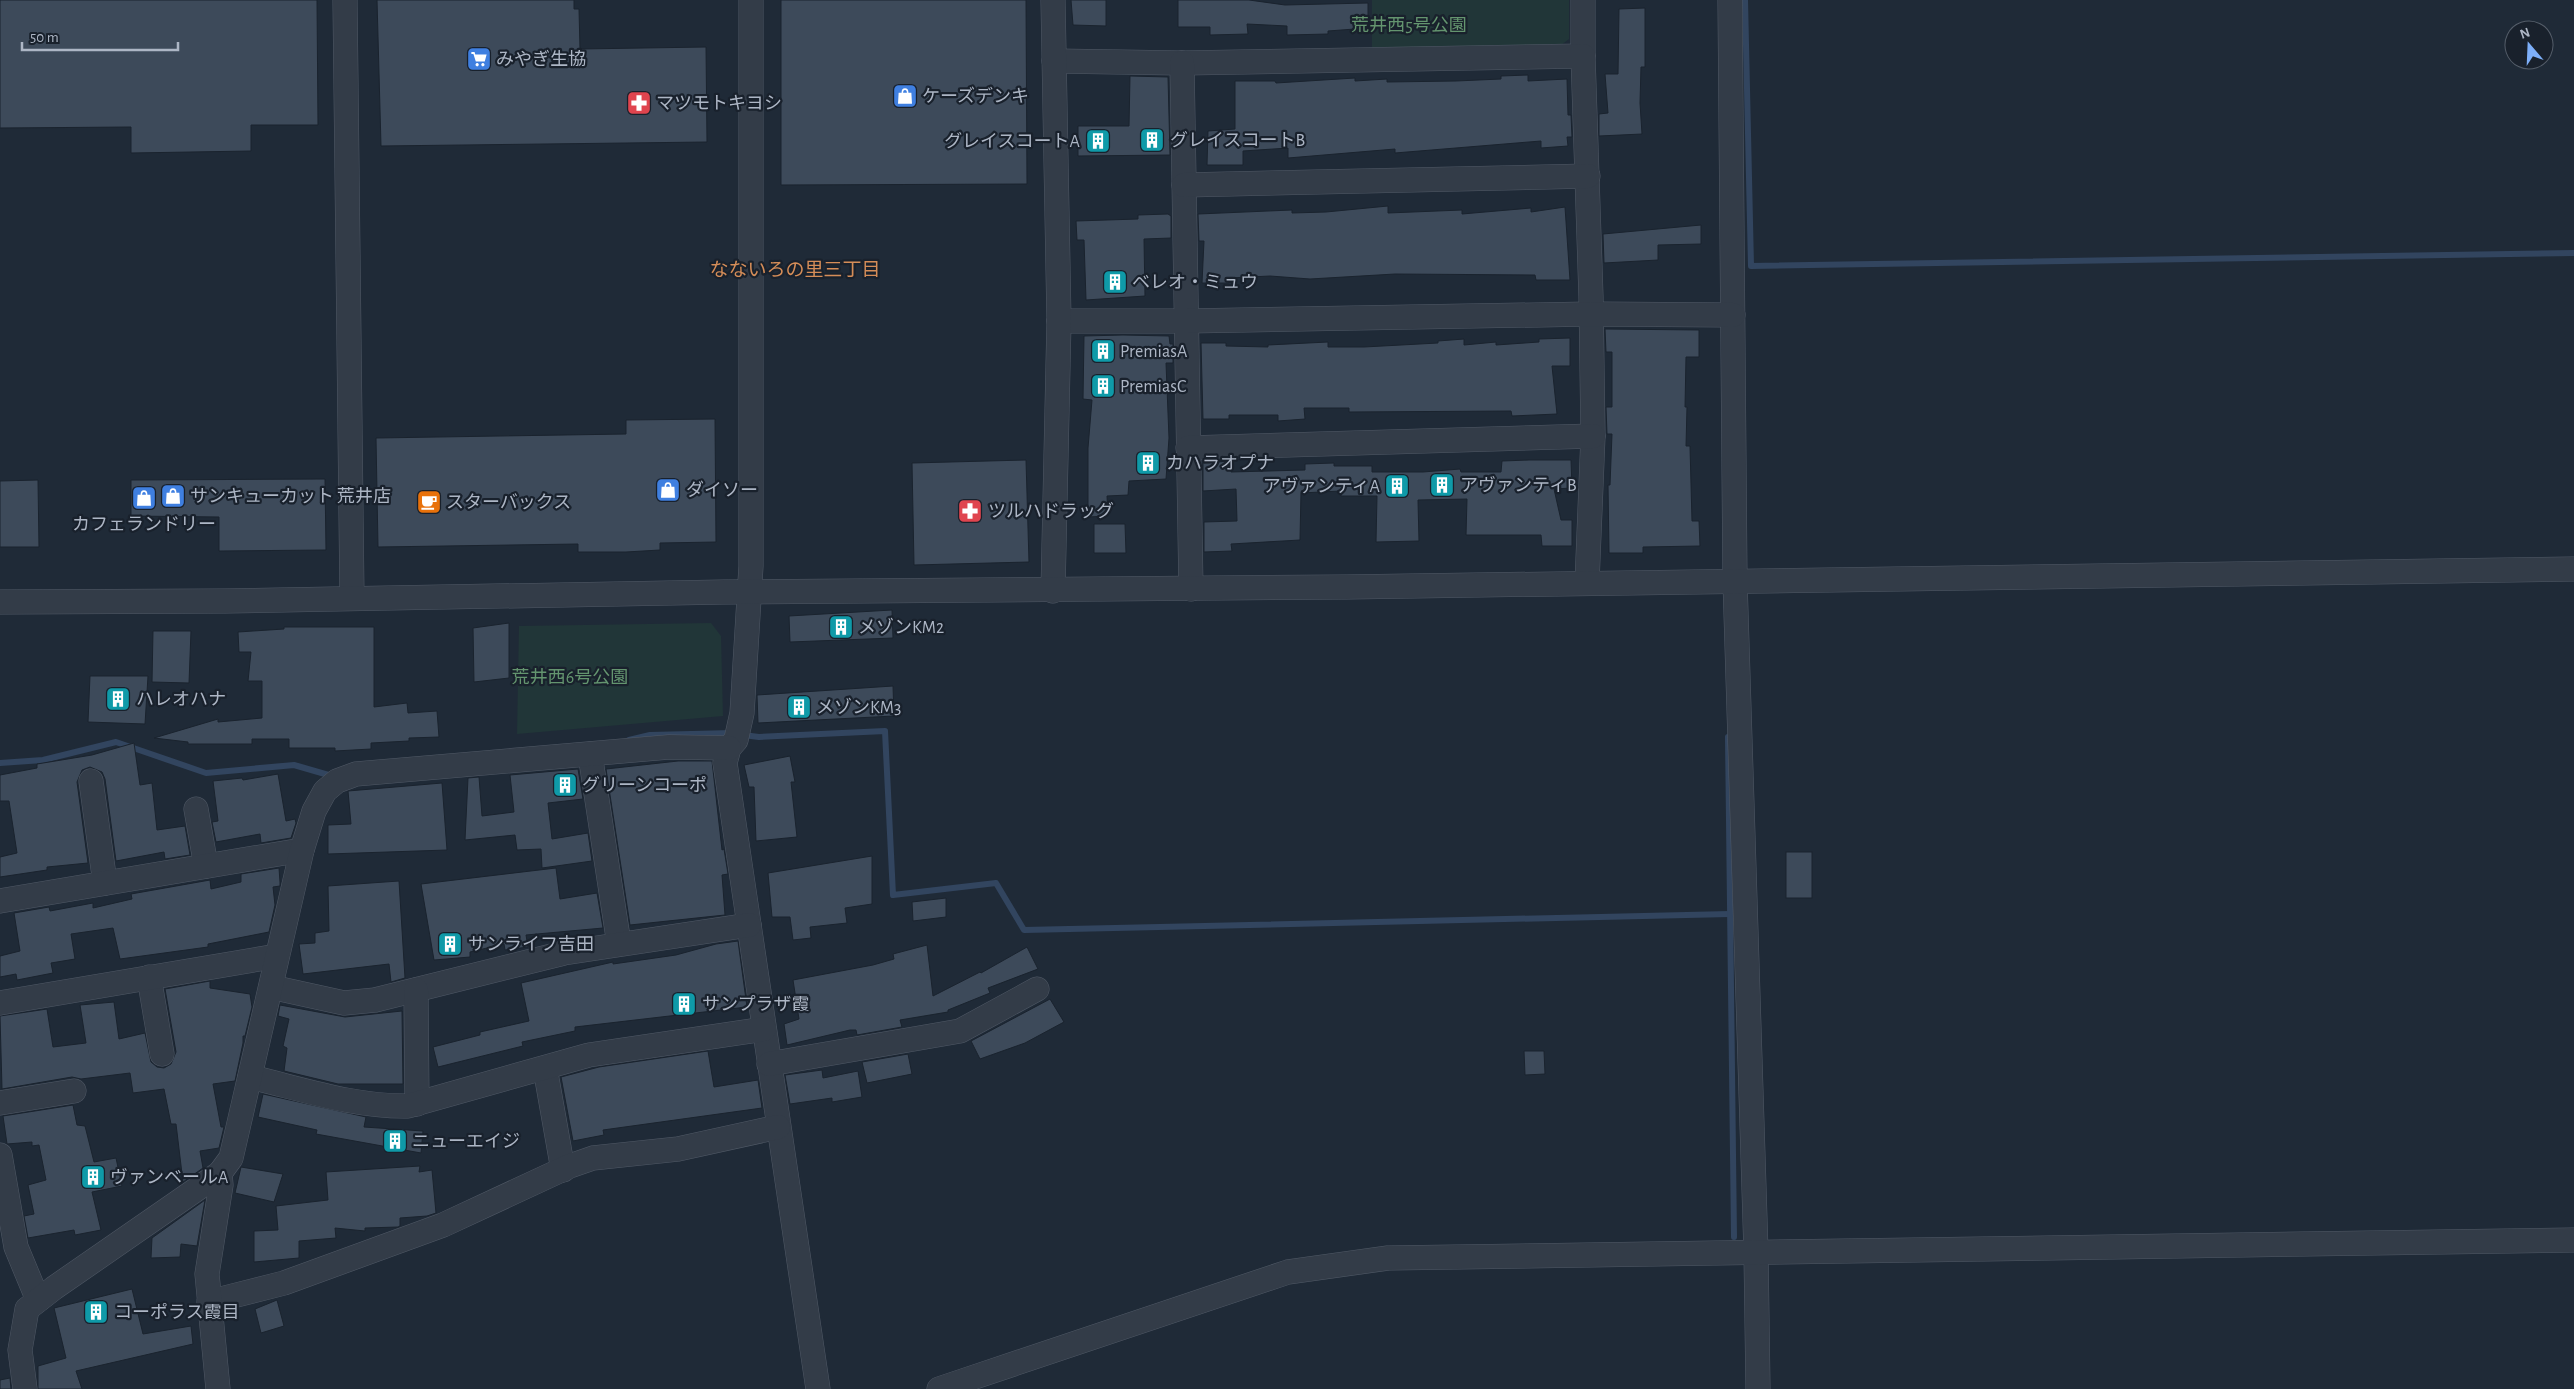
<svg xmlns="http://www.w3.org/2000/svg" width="2574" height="1389" viewBox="0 0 2574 1389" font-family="'Alegreya Sans','Noto Sans JP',sans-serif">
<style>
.green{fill:#213638}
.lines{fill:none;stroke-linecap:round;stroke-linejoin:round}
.stream{stroke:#32455f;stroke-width:6}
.building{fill:#3d4a5a;stroke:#1a232e}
.minor-casing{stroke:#505966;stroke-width:25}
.minor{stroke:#333c48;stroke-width:24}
.labels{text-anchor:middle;stroke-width:4.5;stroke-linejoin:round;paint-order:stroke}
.park-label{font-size:18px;fill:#64956f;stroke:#19212c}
.poi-label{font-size:18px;fill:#adb6c5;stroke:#19212c;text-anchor:start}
.neighbourhood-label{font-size:19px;fill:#d58d58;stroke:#19212c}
</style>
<rect width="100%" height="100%" fill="#1f2a37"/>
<g class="green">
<path d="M 1372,0 L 1569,0 L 1569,39 L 1556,49 L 1372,52 Z"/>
<path d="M 711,623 L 721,636 L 723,716 L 517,734 L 519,626 Z"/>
</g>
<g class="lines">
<g class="stream">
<path d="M 1745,0 L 1751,266 L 2574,253"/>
<path d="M 743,735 L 759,737 L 885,731 L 893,895 L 996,883 L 1024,930 L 1730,914"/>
<path d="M 1728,737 L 1734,1237"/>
<path d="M 629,740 L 650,735 L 733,733"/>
<path d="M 0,763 L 43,760 L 116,742 L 206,773 L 294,765 L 332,776"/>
</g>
</g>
<g class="building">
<path d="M 0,0 L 317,0 L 318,125 L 251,125 L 251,151 L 131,153 L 131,127 L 0,128 Z"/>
<path d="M 377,0 L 574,0 L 574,9 L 579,9 L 580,49 L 706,47 L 707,142 L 381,146 Z"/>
<path d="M 781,0 L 1026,0 L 1027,184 L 781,185 Z"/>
<path d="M 1071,0 L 1106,0 L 1106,26 L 1073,25 Z"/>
<path d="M 1178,0 L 1249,0 L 1285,5 L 1368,3 L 1368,28 L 1328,31 L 1328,34 L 1287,35 L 1287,26 L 1247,24 L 1248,34 L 1210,35 L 1210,27 L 1178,27 Z"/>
<path d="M 1645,8 L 1645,67 L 1641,67 L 1640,103 L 1642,134 L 1599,136 L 1599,114 L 1608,113 L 1605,74 L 1618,74 L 1619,9 Z"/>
<path d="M 1528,75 L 1528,81 L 1567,79 L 1568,115 L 1571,115 L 1572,137 L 1567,137 L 1568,146 L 1541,148 L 1541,141 L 1395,153 L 1395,149 L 1288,158 L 1288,148 L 1243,151 L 1243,165 L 1207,165 L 1208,131 L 1235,129 L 1235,81 L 1275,81 L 1276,83 L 1355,78 L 1355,81 L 1387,79 L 1387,82 L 1456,81 L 1501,79 L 1501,76 Z"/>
<path d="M 1130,76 L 1168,77 L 1170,155 L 1078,156 L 1078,126 L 1129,126 Z"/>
<path d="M 1388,206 L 1388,213 L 1462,210 L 1462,214 L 1531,208 L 1531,212 L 1565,207 L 1570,280 L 1536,280 L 1535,275 L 1395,274 L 1310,279 L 1270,276 L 1229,278 L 1229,283 L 1202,283 L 1204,241 L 1199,241 L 1198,214 L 1292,210 L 1292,213 L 1326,212 Z"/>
<path d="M 1168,214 L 1171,216 L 1171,238 L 1144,239 L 1145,296 L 1086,300 L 1084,240 L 1077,240 L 1076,221 L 1138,219 L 1138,215 Z"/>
<path d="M 1701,225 L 1701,244 L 1658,245 L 1658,260 L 1604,263 L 1603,234 Z"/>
<path d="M 1605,329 L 1699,330 L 1699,357 L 1686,357 L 1685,407 L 1687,407 L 1686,446 L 1690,446 L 1692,521 L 1699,521 L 1700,546 L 1643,547 L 1643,553 L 1609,553 L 1608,485 L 1610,485 L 1612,434 L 1607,434 L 1606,407 L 1612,407 L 1612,352 L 1606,352 Z"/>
<path d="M 1123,335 L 1169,336 L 1170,344 L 1173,344 L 1173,363 L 1166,363 L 1169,438 L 1166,479 L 1129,481 L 1128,495 L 1107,496 L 1108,516 L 1088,517 L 1088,448 L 1092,400 L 1083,399 L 1084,336 Z"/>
<path d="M 1570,338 L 1570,366 L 1552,366 L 1557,414 L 1512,416 L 1511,411 L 1349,412 L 1349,408 L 1304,408 L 1305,419 L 1278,421 L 1278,415 L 1229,415 L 1229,419 L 1203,419 L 1201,343 L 1226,343 L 1226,346 L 1268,347 L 1268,345 L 1328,342 L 1328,347 L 1364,347 L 1438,343 L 1438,341 L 1464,339 L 1464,345 L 1496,342 L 1496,345 L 1539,342 L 1539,339 Z"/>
<path d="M 715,419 L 716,542 L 660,543 L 660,550 L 626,552 L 578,552 L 578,544 L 378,547 L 376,438 L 626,434 L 626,420 Z"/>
<path d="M 1026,460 L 1029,562 L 914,565 L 912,463 Z"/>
<path d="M 1529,460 L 1571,460 L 1572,488 L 1554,489 L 1561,520 L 1572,520 L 1572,546 L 1542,546 L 1541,535 L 1466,535 L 1467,499 L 1418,500 L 1419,541 L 1376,542 L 1377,496 L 1341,496 L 1341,491 L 1301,493 L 1300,540 L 1231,544 L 1232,551 L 1204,552 L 1204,522 L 1237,521 L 1236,489 L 1203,491 L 1203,463 L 1232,461 L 1231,472 L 1305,470 L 1305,464 L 1334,463 L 1334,466 L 1372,466 L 1372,472 L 1423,472 L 1460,469 L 1461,472 L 1501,472 L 1502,461 Z"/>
<path d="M 325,479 L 326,550 L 219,551 L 219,517 L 131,516 L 131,480 Z"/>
<path d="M 38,480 L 39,547 L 0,547 L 0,481 Z"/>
<path d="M 1094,524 L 1125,524 L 1126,553 L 1094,553 Z"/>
<path d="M 892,610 L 893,638 L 790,642 L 789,616 Z"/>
<path d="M 509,623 L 509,678 L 474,682 L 473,628 Z"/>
<path d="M 284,627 L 374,627 L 374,707 L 407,703 L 408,713 L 437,711 L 439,737 L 409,738 L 409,741 L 371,743 L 371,749 L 335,751 L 335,748 L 289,748 L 289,739 L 252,739 L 252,744 L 188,744 L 188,742 L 154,738 L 218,719 L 218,722 L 262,718 L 262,681 L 248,681 L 251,652 L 239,652 L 238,632 L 284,629 Z"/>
<path d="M 153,631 L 191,631 L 189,683 L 152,682 Z"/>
<path d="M 90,676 L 148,676 L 145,724 L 88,722 Z"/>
<path d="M 893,686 L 894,716 L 758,723 L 757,695 Z"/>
<path d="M 134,743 L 140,785 L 152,783 L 157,830 L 185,826 L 190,855 L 165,859 L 164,852 L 116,861 L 105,779 L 102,772 L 90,767 L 82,770 L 77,782 L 88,863 L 47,867 L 47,870 L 0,877 L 0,857 L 17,853 L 9,801 L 0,801 L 0,775 L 37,768 L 37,764 L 92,755 Z"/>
<path d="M 790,756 L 795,782 L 791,782 L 797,837 L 756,841 L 754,787 L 749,787 L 744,765 Z"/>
<path d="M 678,761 L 712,761 L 722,850 L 724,849 L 728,874 L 722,875 L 725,915 L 630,925 L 606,769 Z"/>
<path d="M 578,769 L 583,799 L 548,803 L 552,839 L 588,833 L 592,861 L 542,868 L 541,849 L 517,850 L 515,835 L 465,840 L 468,778 L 479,777 L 482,816 L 514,812 L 510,775 Z"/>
<path d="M 278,774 L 286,821 L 295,819 L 296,823 L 291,838 L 261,843 L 260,834 L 216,842 L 212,822 L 218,821 L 213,781 L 242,778 L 243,780 Z"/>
<path d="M 442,783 L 447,850 L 328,854 L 328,825 L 351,824 L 348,791 Z"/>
<rect x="1786" y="852" width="26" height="46"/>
<path d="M 872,856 L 872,904 L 845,908 L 847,923 L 810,927 L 811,938 L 793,940 L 790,917 L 772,917 L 768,873 Z"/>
<path d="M 279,868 L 280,882 L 280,886 L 273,887 L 275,905 L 269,932 L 208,944 L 208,947 L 120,959 L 113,928 L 71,934 L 75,959 L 51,963 L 53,973 L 17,980 L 16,974 L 0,977 L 0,956 L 20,951 L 14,913 L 49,907 L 50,911 L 93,903 L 93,908 L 132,899 L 131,894 L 210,880 L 211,889 L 241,882 L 241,874 Z"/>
<path d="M 556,868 L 560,899 L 597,893 L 603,928 L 526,935 L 528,947 L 505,950 L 504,944 L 470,952 L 470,957 L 434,960 L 421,884 Z"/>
<path d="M 399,881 L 405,978 L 391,982 L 389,964 L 303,974 L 299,944 L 315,943 L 315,933 L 329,931 L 328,886 Z"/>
<path d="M 946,898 L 946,917 L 913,921 L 912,902 Z"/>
<path d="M 738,941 L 747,1007 L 575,1027 L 575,1031 L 522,1042 L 523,1046 L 438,1067 L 433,1047 L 480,1035 L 480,1032 L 529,1021 L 521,983 L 613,962 L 613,964 L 676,955 L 716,944 Z"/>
<path d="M 927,945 L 933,996 L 980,972 L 981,973 L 1027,947 L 1038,969 L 988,988 L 990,993 L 948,1010 L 948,1012 L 900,1020 L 902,1027 L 857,1035 L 856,1030 L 850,1030 L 787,1045 L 784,1024 L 799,1019 L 793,980 L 873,965 L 894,959 L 893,954 Z"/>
<path d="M 210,981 L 210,988 L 250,994 L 252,1007 L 245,1036 L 243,1036 L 243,1043 L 235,1081 L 213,1084 L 221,1127 L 224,1127 L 219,1148 L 200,1151 L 203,1168 L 183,1182 L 176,1124 L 171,1124 L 164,1089 L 133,1093 L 130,1073 L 81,1079 L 72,1077 L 2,1089 L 0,1016 L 47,1009 L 53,1047 L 86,1043 L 80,1005 L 114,1002 L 119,1039 L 145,1033 L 151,1062 L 157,1067 L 164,1068 L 171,1064 L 176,1052 L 165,989 Z"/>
<path d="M 1050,999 L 1064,1022 L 1025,1043 L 980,1059 L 971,1041 Z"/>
<path d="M 280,1005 L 345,1017 L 402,1011 L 403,1084 L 338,1084 L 284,1071 L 287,1048 L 283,1046 L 289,1019 L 278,1016 Z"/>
<path d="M 708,1051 L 714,1087 L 758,1080 L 762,1108 L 603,1130 L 604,1135 L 573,1141 L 561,1077 L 599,1067 Z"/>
<path d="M 1524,1051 L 1544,1051 L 1545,1074 L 1525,1075 Z"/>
<path d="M 908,1054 L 912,1074 L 867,1083 L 862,1062 Z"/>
<path d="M 822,1070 L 823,1078 L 858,1071 L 862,1097 L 832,1102 L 832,1098 L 790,1104 L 785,1075 Z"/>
<path d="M 263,1094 L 366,1117 L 364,1127 L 423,1131 L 421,1153 L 316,1134 L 317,1130 L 258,1117 Z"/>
<path d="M 73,1105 L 77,1125 L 85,1126 L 94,1162 L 116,1158 L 122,1186 L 92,1192 L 101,1230 L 75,1235 L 74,1230 L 28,1238 L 24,1216 L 34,1214 L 28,1185 L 46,1180 L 39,1145 L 32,1146 L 32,1142 L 7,1144 L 3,1116 Z"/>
<path d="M 420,1166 L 419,1172 L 432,1170 L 436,1213 L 427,1216 L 400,1218 L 400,1226 L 398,1227 L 365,1228 L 365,1231 L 335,1228 L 336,1238 L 299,1241 L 299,1258 L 254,1262 L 254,1231 L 278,1230 L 276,1206 L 328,1200 L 326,1172 Z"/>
<path d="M 241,1167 L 283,1174 L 274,1202 L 235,1193 Z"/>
<path d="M 205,1200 L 197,1246 L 181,1244 L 180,1257 L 151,1258 L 152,1238 Z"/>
<path d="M 132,1289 L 143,1334 L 191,1326 L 193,1344 L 76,1371 L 82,1389 L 38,1389 L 38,1366 L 66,1358 L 54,1308 Z"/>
<path d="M 277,1300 L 284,1326 L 261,1333 L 255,1309 Z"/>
<path d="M 10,1378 L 11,1389 L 0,1389 L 0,1380 Z"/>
</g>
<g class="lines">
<defs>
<g id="minor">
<path d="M 345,0 L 352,598"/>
<path d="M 751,0 L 751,566 L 742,713 L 736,740 L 729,748 L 725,763 L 818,1389"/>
<path d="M 1730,0 L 1735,581 L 1756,1252 L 1758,1389"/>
<path d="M 1583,56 L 1583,0"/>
<path d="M 1054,61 L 1182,63 L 1583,56 L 1591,297 L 1593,436 L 1587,583"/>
<path d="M 1182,63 L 1191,589"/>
<path d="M 1184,185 L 1588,176"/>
<path d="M 1059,321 L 1186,321 L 1590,314 L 1733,315"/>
<path d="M 1188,448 L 1593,436"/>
<path d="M 1053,591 L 1059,321 L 1053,0"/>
<path d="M 0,602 L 225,601 L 724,592 L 1346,587 L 2574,569"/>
<path d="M 590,754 L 619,944"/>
<path d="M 91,781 L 105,883"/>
<path d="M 196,809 L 206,866"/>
<path d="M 0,901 L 302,850"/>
<path d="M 149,977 L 162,1054"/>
<path d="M 271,987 L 344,1003 L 375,1000 L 564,953 L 749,925"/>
<path d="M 416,990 L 417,1104"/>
<path d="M 0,1003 L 277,956"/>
<path d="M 769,1064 L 960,1031 L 1037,989"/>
<path d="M 545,1068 L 563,1170"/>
<path d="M 250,1077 C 302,1089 355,1107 408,1106 L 589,1055 L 764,1029"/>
<path d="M 0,1103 L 74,1091"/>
<path d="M 0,1155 L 16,1247 L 38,1300"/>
<path d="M 209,1302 L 284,1283 L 443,1225 L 570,1166 L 593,1158 L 678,1149 L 778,1127"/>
<path d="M 25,1389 L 20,1350 L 27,1309 L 54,1288 L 220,1173 L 231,1158 L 302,850 L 314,811 L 325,791 L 337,781 L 356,774 L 669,747 L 729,748"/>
<path d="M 218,1389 L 207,1274 L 221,1185 L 220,1173"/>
<path d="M 939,1389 L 1288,1272 L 1388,1258 L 2574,1240"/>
</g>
</defs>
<use href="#minor" class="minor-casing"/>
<use href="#minor" class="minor"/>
</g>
<defs>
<symbol id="supermarket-square" viewBox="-11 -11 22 22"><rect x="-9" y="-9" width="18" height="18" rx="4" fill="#3f7fe0" stroke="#19212c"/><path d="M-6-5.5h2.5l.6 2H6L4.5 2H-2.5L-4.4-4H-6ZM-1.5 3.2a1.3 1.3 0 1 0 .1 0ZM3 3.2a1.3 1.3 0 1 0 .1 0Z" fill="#fff"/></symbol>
<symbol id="shop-square" viewBox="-11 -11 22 22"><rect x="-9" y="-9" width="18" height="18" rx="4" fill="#3f7fe0" stroke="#19212c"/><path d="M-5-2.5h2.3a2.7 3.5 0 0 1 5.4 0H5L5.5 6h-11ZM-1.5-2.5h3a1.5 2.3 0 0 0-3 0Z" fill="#fff"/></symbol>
<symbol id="pharmacy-square" viewBox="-11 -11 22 22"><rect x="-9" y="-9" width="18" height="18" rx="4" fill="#e0444e" stroke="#19212c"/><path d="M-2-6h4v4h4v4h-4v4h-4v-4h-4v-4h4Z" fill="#fff"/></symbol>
<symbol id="building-square" viewBox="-11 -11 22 22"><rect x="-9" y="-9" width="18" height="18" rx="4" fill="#0f9aa8" stroke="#19212c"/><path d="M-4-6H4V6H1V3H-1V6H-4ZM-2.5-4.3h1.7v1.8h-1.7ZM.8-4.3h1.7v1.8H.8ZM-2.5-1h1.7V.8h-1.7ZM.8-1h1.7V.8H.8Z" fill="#fff"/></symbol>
<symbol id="cafe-square" viewBox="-11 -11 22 22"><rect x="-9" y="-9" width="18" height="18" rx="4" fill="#e8710a" stroke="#19212c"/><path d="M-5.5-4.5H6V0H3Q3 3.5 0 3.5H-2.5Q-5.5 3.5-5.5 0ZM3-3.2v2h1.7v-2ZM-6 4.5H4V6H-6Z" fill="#fff"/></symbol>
</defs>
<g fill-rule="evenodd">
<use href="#supermarket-square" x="465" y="45" width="28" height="28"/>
<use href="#shop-square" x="891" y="82" width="28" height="28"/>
<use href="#pharmacy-square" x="625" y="89" width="28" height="28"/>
<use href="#building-square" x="1138" y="126" width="28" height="28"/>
<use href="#building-square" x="1084" y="127" width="28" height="28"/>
<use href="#building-square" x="1101" y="268" width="28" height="28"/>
<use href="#building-square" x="1089" y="337" width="28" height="28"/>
<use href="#building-square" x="1089" y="372" width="28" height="28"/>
<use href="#building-square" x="1134" y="449" width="28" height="28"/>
<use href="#building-square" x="1428" y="471" width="28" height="28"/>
<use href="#building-square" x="1383" y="472" width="28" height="28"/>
<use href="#shop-square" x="654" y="476" width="28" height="28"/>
<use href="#shop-square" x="159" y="482" width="28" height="28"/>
<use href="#shop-square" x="130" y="484" width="28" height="28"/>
<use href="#cafe-square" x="415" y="488" width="28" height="28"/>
<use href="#pharmacy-square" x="956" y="497" width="28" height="28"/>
<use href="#building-square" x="827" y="613" width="28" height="28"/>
<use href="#building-square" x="104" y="685" width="28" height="28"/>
<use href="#building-square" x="785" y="693" width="28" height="28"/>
<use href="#building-square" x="551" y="771" width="28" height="28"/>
<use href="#building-square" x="436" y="930" width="28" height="28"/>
<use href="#building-square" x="670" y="990" width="28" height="28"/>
<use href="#building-square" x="381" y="1127" width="28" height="28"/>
<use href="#building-square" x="79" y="1163" width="28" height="28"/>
<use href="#building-square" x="82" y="1298" width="28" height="28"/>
</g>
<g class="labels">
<g class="park-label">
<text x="1409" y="31">荒井西5号公園</text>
<text x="570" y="683">荒井西6号公園</text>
</g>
<g class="poi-label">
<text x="496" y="65">みやぎ生協</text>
<text x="922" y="102">ケーズデンキ</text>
<text x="656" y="109">マツモトキヨシ</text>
<text x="1170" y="146">グレイスコートB</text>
<text x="1080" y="147" text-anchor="end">グレイスコートA</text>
<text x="1132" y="288">ベレオ・ミュウ</text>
<text x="1120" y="357">PremiasA</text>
<text x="1120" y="392">PremiasC</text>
<text x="1166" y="469">カハラオプナ</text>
<text x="1460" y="491">アヴァンティB</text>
<text x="1380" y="492" text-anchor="end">アヴァンティA</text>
<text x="686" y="496">ダイソー</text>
<text x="190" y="502">サンキューカット 荒井店</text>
<text x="446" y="508">スターバックス</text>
<text x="988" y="517">ツルハドラッグ</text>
<text x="144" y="530" text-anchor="middle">カフェランドリー</text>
<text x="858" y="633">メゾンKM2</text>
<text x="136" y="705">ハレオハナ</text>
<text x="816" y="713">メゾンKM3</text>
<text x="582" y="791">グリーンコーポ</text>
<text x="468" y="950">サンライフ吉田</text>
<text x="702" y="1010">サンプラザ霞</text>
<text x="412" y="1147">ニューエイジ</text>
<text x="110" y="1183">ヴァンベールA</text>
<text x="114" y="1318">コーポラス霞目</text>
</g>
<g class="neighbourhood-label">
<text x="795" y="276">なないろの里三丁目</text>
</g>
</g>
<g transform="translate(2529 45) rotate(341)"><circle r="24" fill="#19212c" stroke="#545d69"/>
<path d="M0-4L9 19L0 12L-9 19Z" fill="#7daff9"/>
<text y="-8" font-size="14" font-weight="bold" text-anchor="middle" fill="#adb6c5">N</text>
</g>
<path d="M22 42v8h156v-8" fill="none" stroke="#adb6c5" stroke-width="2.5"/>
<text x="30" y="42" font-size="15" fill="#adb6c5" stroke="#19212c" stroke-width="4" paint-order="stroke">50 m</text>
</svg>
